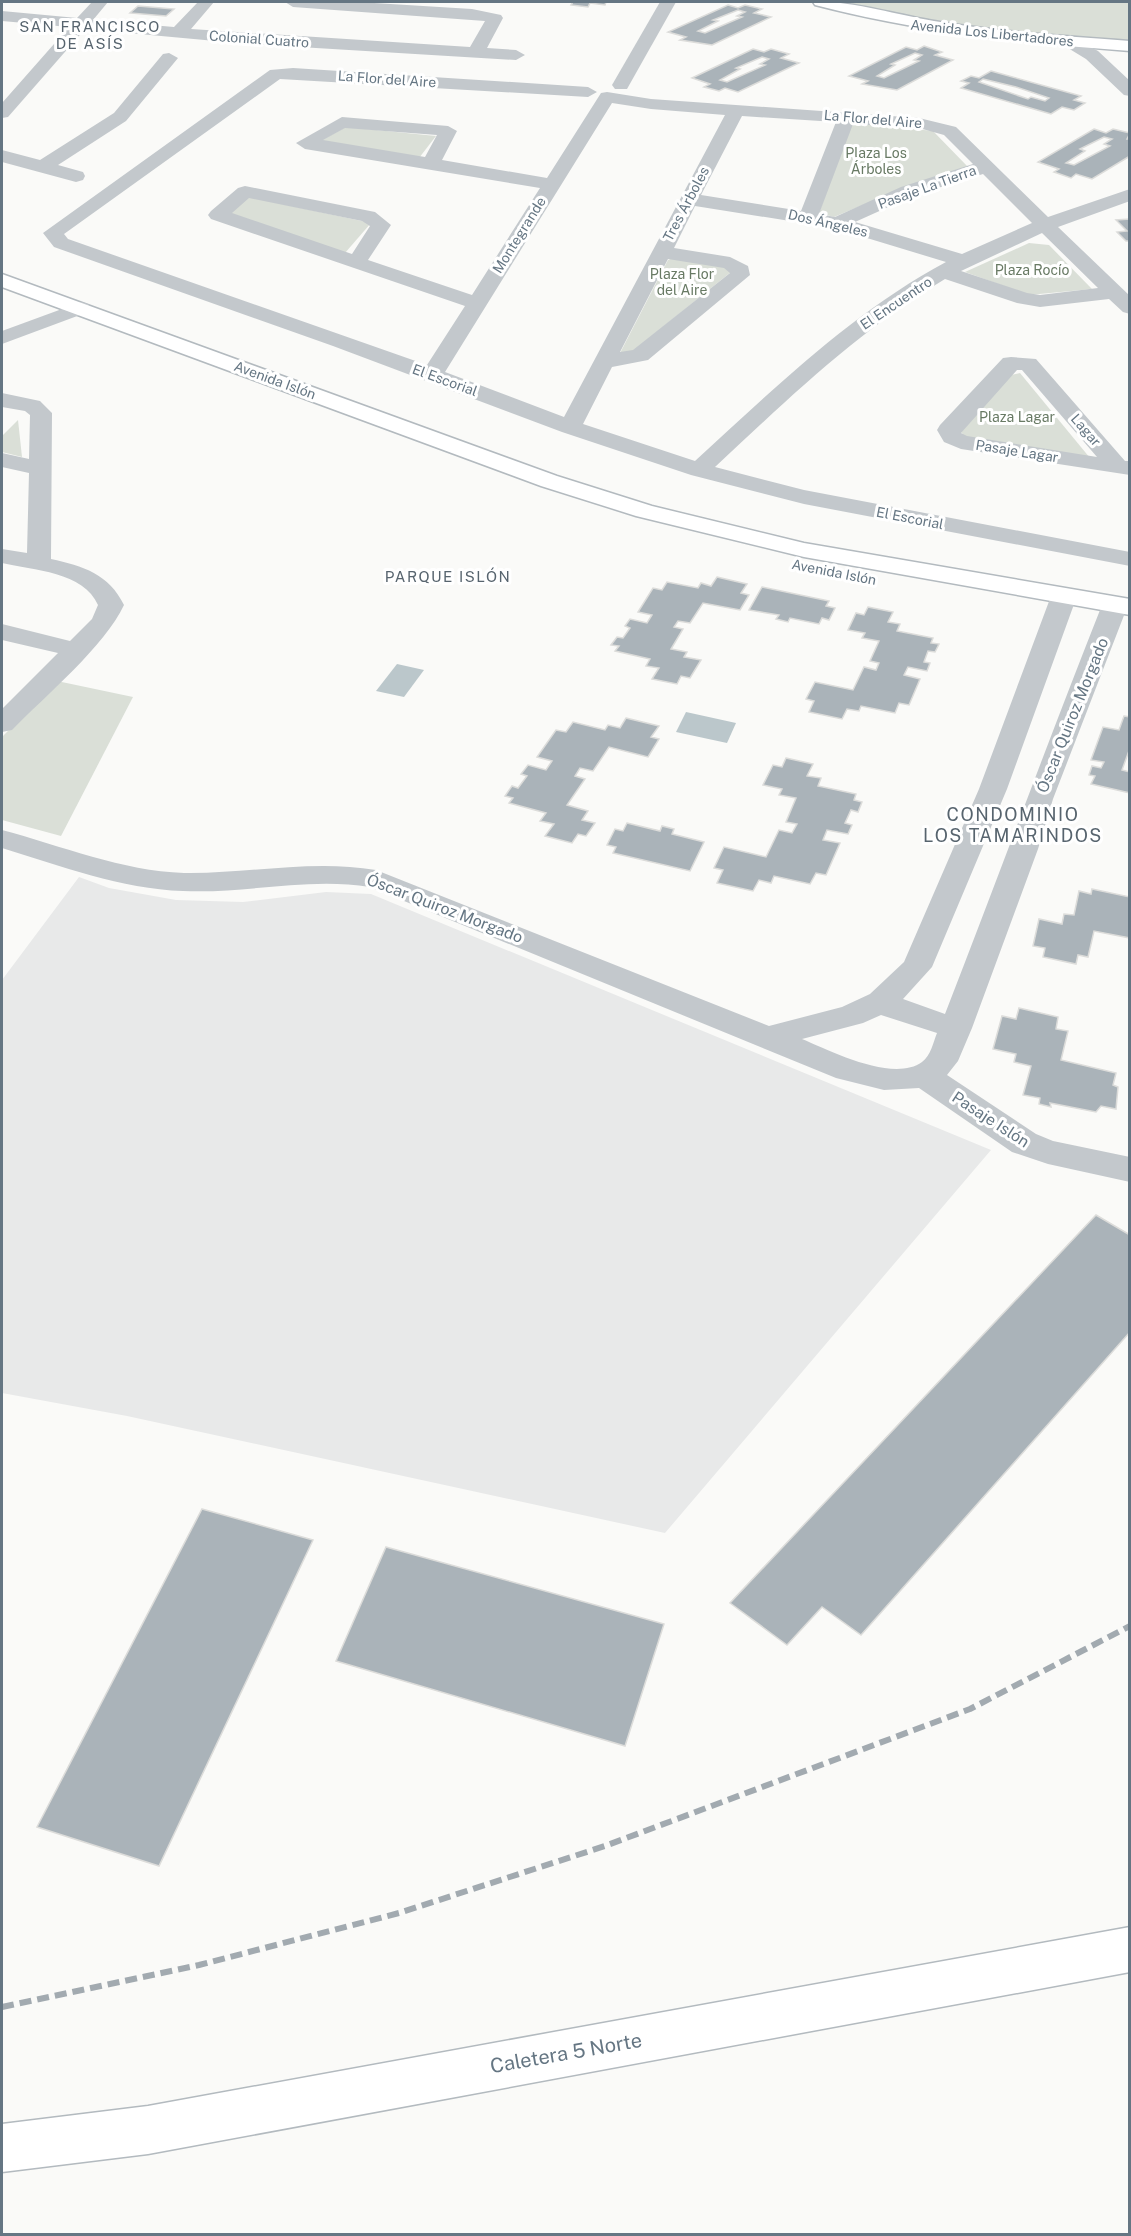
<svg xmlns="http://www.w3.org/2000/svg" width="1131" height="2236" viewBox="0 0 1131 2236" font-family="'Public Sans',sans-serif">
<style>
.built{fill:#e8e9e9}
.green{fill:#dadfd7}
.water{fill:#bbc7cb}
.building{fill:#aab3b9;stroke:#dcdcda;stroke-width:1.5;fill-rule:evenodd}
.lines{fill:none;stroke-linecap:round;stroke-linejoin:round}
.secondary-casing{stroke:#b3babf;stroke-width:3}
.street{fill:#c3c8cc;fill-rule:evenodd}
.secondary{fill:#fff;fill-rule:evenodd}
.rail{stroke:#a2aab0;stroke-width:6;stroke-dasharray:12 6;stroke-linecap:butt}
.labels{text-anchor:middle;stroke-width:6;stroke-linejoin:round;paint-order:stroke}
.far-street-label{font-size:14px;fill:#657683;stroke:#fff}
.far-park-label{font-size:14px;fill:#687a64;stroke:#fff}
.far-neighbourhood-label{font-size:15px;letter-spacing:1.5px;fill:#57646e;stroke:#fff}
.street-label{font-size:16px;fill:#657683;stroke:#fff}
.neighbourhood-label{font-size:18px;letter-spacing:1.5px;fill:#57646e;stroke:#fff}
.near-street-label{font-size:20px;fill:#657683;stroke:#fff}
</style>
<rect width="100%" height="100%" fill="#fafaf8"/>
<path class="built" d="M 79,877 L 109,888 L 176,900 L 243,902 L 326,892 L 371,894 L 991,1150 L 665,1533 L 127,1416 L 2,1393 L 2,980 Z"/>
<g class="green">
<path d="M 845,2 L 1129,2 L 1129,42 C 1034,35 937,29 845,2 Z"/>
<path d="M 851,122 L 933,131 L 968,167 L 901,189 L 834,217 L 819,213 Z"/>
<path d="M 346,127 L 436,136 L 419,158 L 320,141 Z"/>
<path d="M 249,197 L 371,223 L 345,253 L 228,213 Z"/>
<path d="M 1029,243 L 1049,245 L 1092,289 L 1029,295 L 965,272 Z"/>
<path d="M 673,258 L 724,267 L 731,272 L 633,351 L 620,353 L 668,260 Z"/>
<path d="M 1020,373 L 1090,458 L 965,437 L 961,432 L 1011,375 Z"/>
<path d="M 18,420 L 22,457 L 2,452 L 2,436 Z"/>
<path d="M 57,681 L 133,697 L 61,836 L 2,820 L 2,737 Z"/>
</g>
<g class="water">
<path d="M 397,664 L 424,670 L 404,697 L 376,691 Z"/>
<path d="M 686,712 L 736,723 L 727,743 L 676,732 Z"/>
</g>
<g class="building">
<path d="M 564,2 L 606,2 L 605,5 L 590,3 L 588,7 L 571,5 L 573,2 Z"/>
<path d="M 728,5 L 738,8 L 745,5 L 762,9 L 754,13 L 771,17 L 712,45 L 680,40 L 686,37 L 668,32 ZM 738,10 L 745,12 L 737,16 L 742,17 L 705,33 L 698,31 L 718,21 L 713,20 Z"/>
<path d="M 138,6 L 174,9 L 166,16 L 130,13 Z"/>
<path d="M 924,46 L 942,52 L 935,55 L 953,60 L 897,90 L 862,84 L 868,81 L 849,76 L 906,47 L 917,50 ZM 915,53 L 922,55 L 914,60 L 919,61 L 884,78 L 877,76 L 895,65 L 891,64 Z"/>
<path d="M 753,49 L 764,52 L 771,49 L 789,54 L 781,58 L 799,63 L 738,92 L 725,88 L 719,91 L 704,87 L 710,84 L 692,78 ZM 762,57 L 769,59 L 760,64 L 765,65 L 727,82 L 720,80 L 740,69 L 736,68 Z"/>
<path d="M 991,71 L 1081,96 L 1074,100 L 1085,103 L 1074,110 L 1062,107 L 1051,114 L 961,88 L 969,83 L 961,81 L 971,76 L 979,78 ZM 983,79 L 1016,87 L 1049,98 L 1045,101 L 1031,97 L 1028,99 L 979,82 Z"/>
<path d="M 1094,129 L 1106,133 L 1113,129 L 1130,133 L 1127,139 L 1130,139 L 1130,156 L 1092,179 L 1076,174 L 1071,178 L 1054,172 L 1059,169 L 1038,162 ZM 1104,137 L 1112,139 L 1104,144 L 1110,146 L 1074,165 L 1066,163 L 1085,151 L 1080,149 Z"/>
<path d="M 1130,219 L 1130,241 L 1126,241 L 1117,232 L 1127,231 L 1116,220 Z"/>
<path d="M 717,577 L 747,584 L 741,593 L 749,595 L 740,610 L 703,603 L 690,623 L 678,621 L 674,627 L 683,629 L 671,649 L 687,652 L 684,657 L 701,660 L 690,678 L 681,676 L 677,684 L 652,679 L 659,668 L 646,666 L 650,659 L 615,651 L 619,646 L 611,645 L 617,637 L 623,638 L 630,628 L 625,626 L 630,619 L 647,623 L 652,615 L 638,612 L 653,588 L 662,590 L 667,582 L 698,588 L 701,583 L 711,586 Z"/>
<path d="M 762,587 L 829,601 L 826,606 L 835,608 L 829,620 L 822,618 L 819,624 L 790,618 L 788,622 L 776,619 L 779,615 L 749,610 Z"/>
<path d="M 868,607 L 893,612 L 888,622 L 900,624 L 897,631 L 933,638 L 931,643 L 939,644 L 935,652 L 928,651 L 924,662 L 930,663 L 927,671 L 908,667 L 904,675 L 920,679 L 909,705 L 899,703 L 895,713 L 861,706 L 859,711 L 847,709 L 842,719 L 809,712 L 814,701 L 806,699 L 815,682 L 853,690 L 864,667 L 876,670 L 879,663 L 870,661 L 879,641 L 862,638 L 865,633 L 848,630 L 856,613 L 864,615 Z"/>
<path d="M 1124,716 L 1130,717 L 1130,748 L 1122,770 L 1130,772 L 1130,793 L 1091,784 L 1095,776 L 1089,775 L 1092,766 L 1101,768 L 1104,762 L 1091,760 L 1103,727 L 1119,730 Z"/>
<path d="M 626,718 L 659,726 L 651,737 L 659,739 L 648,757 L 609,747 L 593,771 L 580,768 L 575,776 L 585,779 L 567,805 L 588,811 L 582,820 L 595,823 L 586,836 L 578,834 L 572,843 L 545,836 L 554,824 L 540,821 L 546,813 L 509,803 L 513,798 L 505,796 L 512,786 L 518,788 L 527,776 L 521,774 L 528,765 L 546,770 L 552,761 L 537,757 L 556,730 L 566,732 L 573,722 L 605,730 L 608,725 L 620,728 Z"/>
<path d="M 786,758 L 813,764 L 807,776 L 821,778 L 818,786 L 856,794 L 854,800 L 862,802 L 858,812 L 851,810 L 845,823 L 852,825 L 848,834 L 827,830 L 823,840 L 840,843 L 826,875 L 816,873 L 810,884 L 774,876 L 771,883 L 759,880 L 753,891 L 717,883 L 723,870 L 714,868 L 724,847 L 766,857 L 779,830 L 792,833 L 797,824 L 786,822 L 796,798 L 779,795 L 782,789 L 763,785 L 773,765 L 782,767 Z"/>
<path d="M 627,823 L 660,831 L 662,826 L 674,829 L 672,834 L 704,842 L 690,871 L 613,853 L 616,847 L 607,845 L 615,829 L 623,831 Z"/>
<path d="M 1092,889 L 1130,897 L 1130,938 L 1094,931 L 1088,957 L 1078,955 L 1076,964 L 1043,957 L 1045,948 L 1033,946 L 1039,919 L 1062,924 L 1064,914 L 1074,915 L 1079,891 L 1091,894 Z"/>
<path d="M 1019,1008 L 1058,1017 L 1056,1029 L 1068,1031 L 1061,1060 L 1116,1073 L 1113,1085 L 1118,1087 L 1116,1109 L 1101,1106 L 1096,1112 L 1050,1103 L 1051,1107 L 1039,1104 L 1040,1098 L 1023,1095 L 1031,1066 L 1014,1062 L 1016,1054 L 993,1049 L 1002,1016 L 1016,1019 Z"/>
<path d="M 1096,1215 L 1130,1235 L 1130,1332 L 861,1635 L 822,1607 L 787,1645 L 730,1603 Z"/>
<path d="M 202,1509 L 313,1540 L 159,1866 L 37,1827 Z"/>
<path d="M 386,1547 L 664,1624 L 625,1746 L 336,1661 Z"/>
</g>
<g class="lines">
<defs>
<g id="secondary">
<path d="M 813,2 C 849,0 897,15 934,21 C 999,32 1064,36 1130,41 L 1130,51 C 1023,43 919,32 815,5 Z"/>
<path d="M 2,274 L 557,476 L 652,506 L 804,543 L 1130,599 L 1130,615 L 804,557 L 636,516 L 541,486 L 2,287 Z"/>
<path d="M 1130,1927 L 1130,1972 L 148,2154 L 2,2172 L 2,2124 L 148,2106 Z"/>
</g>
</defs>
<use href="#secondary" class="secondary-casing"/>
<g class="street">
<path d="M 92,2 L 108,2 L 93,20 L 174,27 L 198,2 L 214,2 L 191,29 L 470,47 L 485,21 L 293,7 L 285,2 L 358,2 L 472,9 L 501,15 L 503,18 L 487,48 L 516,50 L 525,55 L 516,60 L 248,44 L 85,29 L 8,117 L 2,118 L 2,103 L 69,27 L 2,21 L 2,11 L 77,18 Z"/>
<path d="M 660,2 L 676,2 L 627,89 L 615,89 L 612,85 Z"/>
<path d="M 1069,36 L 1098,51 L 1130,81 L 1130,96 L 1124,95 L 1086,59 L 1063,45 L 1061,41 L 1063,37 Z"/>
<path d="M 169,53 L 178,58 L 126,121 L 58,165 L 83,172 L 85,176 L 83,180 L 76,182 L 2,162 L 2,150 L 40,160 L 114,113 L 163,54 Z"/>
<path d="M 293,68 L 588,87 L 597,92 L 588,97 L 280,79 L 64,234 L 68,239 L 427,365 L 465,306 L 211,219 L 208,215 L 211,211 L 238,188 L 245,186 L 375,212 L 391,225 L 368,260 L 472,295 L 540,188 L 305,149 L 296,143 L 342,117 L 448,126 L 457,131 L 442,160 L 547,178 L 601,93 L 607,92 L 651,99 L 919,118 L 956,127 L 1048,217 L 1130,189 L 1130,201 L 1058,227 L 1130,296 L 1130,314 L 1123,312 L 1109,299 L 1040,307 L 1017,303 L 945,279 C 859,330 788,399 715,467 L 804,490 L 1130,552 L 1130,566 L 804,504 L 691,475 L 562,432 L 333,346 L 54,247 L 43,233 L 270,70 ZM 612,103 L 651,109 L 725,115 L 564,417 L 445,372 ZM 742,116 L 836,122 L 801,211 L 701,195 ZM 853,124 L 919,128 L 944,135 L 973,164 L 901,187 L 835,217 L 819,214 ZM 345,128 L 437,135 L 425,157 L 323,140 ZM 983,174 L 1032,223 L 962,254 L 855,222 L 915,195 ZM 249,198 L 362,221 L 370,226 L 352,254 L 232,213 ZM 695,206 L 834,228 L 946,262 C 851,313 774,389 695,461 L 583,424 L 612,367 L 648,360 L 750,275 L 748,266 L 730,257 L 674,248 ZM 1042,233 L 1098,288 L 1040,295 L 1027,293 L 961,271 ZM 668,259 L 724,268 L 730,273 L 633,350 L 620,352 Z"/>
<path d="M 81,302 L 88,304 L 91,308 L 88,312 L 2,344 L 2,331 Z"/>
<path d="M 1011,357 L 1036,359 L 1125,461 L 1130,461 L 1130,475 L 961,449 L 944,442 L 937,430 L 940,425 L 1003,358 ZM 1017,370 L 1022,370 L 1097,457 L 967,436 L 961,433 Z"/>
<path d="M 2,393 L 40,401 L 52,413 L 51,559 C 83,566 109,574 124,605 C 105,646 45,696 12,730 L 2,732 L 2,709 L 58,653 L 2,640 L 2,624 L 70,641 L 92,619 L 98,605 C 84,572 33,570 2,563 L 2,549 L 27,553 L 29,473 L 2,467 L 2,453 L 29,459 L 30,415 L 25,411 L 2,407 Z"/>
<path d="M 1064,588 L 1073,591 L 1077,596 L 1007,789 L 932,967 L 903,999 L 945,1014 C 998,878 1048,741 1102,605 L 1106,600 L 1115,597 L 1124,600 L 1128,605 L 1053,799 L 1038,849 L 972,1028 L 958,1061 L 947,1075 L 1036,1134 L 1053,1141 L 1130,1157 L 1130,1182 L 1048,1164 L 1012,1152 L 919,1088 L 884,1090 L 836,1078 L 370,887 C 307,877 246,894 183,891 C 121,889 61,866 2,848 L 2,830 C 62,846 122,871 184,873 C 249,874 311,859 376,870 L 769,1026 L 842,1007 L 870,994 L 904,962 L 979,789 L 1051,596 L 1055,591 ZM 881,1015 L 937,1033 C 933,1043 931,1055 922,1062 C 893,1083 831,1051 802,1039 L 863,1023 Z"/>
</g>
<use href="#secondary" class="secondary"/>
<path class="rail" d="M 2,2007 L 199,1965 L 399,1913 L 605,1846 L 970,1709 L 1130,1626"/>
</g>
<g class="labels">
<g class="far-street-label">
<text transform="translate(992 33) rotate(6)" y="5">Avenida Los Libertadores</text>
<text transform="translate(259 39) rotate(4)" y="5">Colonial Cuatro</text>
<text transform="translate(387 79) rotate(4)" y="5">La Flor del Aire</text>
<text transform="translate(873 119) rotate(5)" y="5">La Flor del Aire</text>
<text transform="translate(927 187) rotate(-20)" y="5">Pasaje La Tierra</text>
<text transform="translate(686 204) rotate(-62)" y="5">Tres Árboles</text>
<text transform="translate(828 223) rotate(13)" y="5">Dos Ángeles</text>
<text transform="translate(519 235) rotate(-58)" y="5">Montegrande</text>
<text transform="translate(896 303) rotate(-34)" y="5">El Encuentro</text>
<text transform="translate(275 380) rotate(20)" y="5">Avenida Islón</text>
<text transform="translate(445 380) rotate(20)" y="5">El Escorial</text>
<text transform="translate(1086 430) rotate(49)" y="5">Lagar</text>
<text transform="translate(1017 451) rotate(9)" y="5">Pasaje Lagar</text>
<text transform="translate(910 518) rotate(11)" y="5">El Escorial</text>
<text transform="translate(834 572) rotate(11)" y="5">Avenida Islón</text>
</g>
<g class="far-park-label">
<text x="876" y="158">Plaza Los<tspan x="876" dy="16">Árboles</tspan></text>
<text x="1032" y="275">Plaza Rocío</text>
<text x="682" y="279">Plaza Flor<tspan x="682" dy="16">del Aire</tspan></text>
<text x="1017" y="422">Plaza Lagar</text>
</g>
<g class="far-neighbourhood-label">
<text x="90" y="32">SAN FRANCISCO<tspan x="90" dy="17">DE ASÍS</tspan></text>
<text x="448" y="582">PARQUE ISLÓN</text>
</g>
<g class="street-label">
<text transform="translate(1072 715) rotate(-68)" y="6">Óscar Quiroz Morgado</text>
<text transform="translate(445 908) rotate(21)" y="6">Óscar Quiroz Morgado</text>
<text transform="translate(991 1119) rotate(33)" y="6">Pasaje Islón</text>
</g>
<g class="neighbourhood-label">
<text x="1013" y="821">CONDOMINIO<tspan x="1013" dy="21">LOS TAMARINDOS</tspan></text>
</g>
<g class="near-street-label">
<text transform="translate(566 2053) rotate(-10)" y="7">Caletera 5 Norte</text>
</g>
</g>
<rect width="1131" height="2236" fill="none" stroke="#657683" stroke-width="6"/>
</svg>
